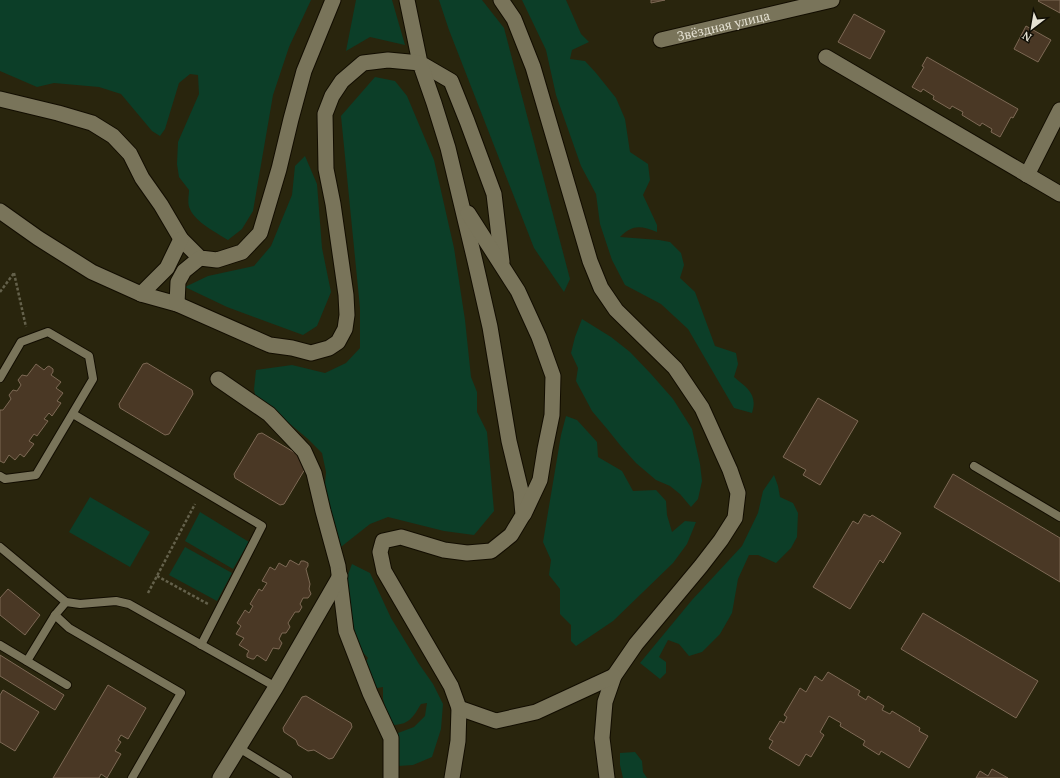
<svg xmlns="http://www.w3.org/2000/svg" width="1060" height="778" viewBox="0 0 1060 778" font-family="'PT Serif',serif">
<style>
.green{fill:#0c3e28}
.building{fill:#4a3825;stroke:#7d6955}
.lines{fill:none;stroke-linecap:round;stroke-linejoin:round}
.lane-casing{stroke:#120d00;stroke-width:10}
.street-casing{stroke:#120d00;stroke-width:17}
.path{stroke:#64614b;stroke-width:2.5;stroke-dasharray:3 2;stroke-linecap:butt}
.lane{stroke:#79745a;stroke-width:8}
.street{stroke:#79745a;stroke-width:15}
.labels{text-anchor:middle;stroke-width:3;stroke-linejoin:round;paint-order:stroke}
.street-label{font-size:13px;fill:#e5e2d3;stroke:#100e05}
</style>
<rect width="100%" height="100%" fill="#29250d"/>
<g class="green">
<path d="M 0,0 L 311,0 L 289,47 L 273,95 L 253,211 L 242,229 L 228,240 C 217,233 195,222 190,209 C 187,203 189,196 189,190 L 179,177 L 177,164 L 178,142 L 199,94 L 198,75 L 190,74 L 179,83 L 165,129 L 160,136 L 152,131 L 121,94 L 99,87 L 54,83 L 37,87 L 0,71 Z"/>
<path d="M 356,0 L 392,0 L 405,45 L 370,37 L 346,51 Z"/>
<path d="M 439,0 L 482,0 L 504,28 L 570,279 L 564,292 L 534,248 L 449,30 Z"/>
<path d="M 522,0 L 566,0 L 581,34 L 589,42 L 572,50 L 570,59 L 585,61 L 596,73 L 616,98 L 625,119 L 630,152 L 648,164 L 650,180 L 643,195 L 657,225 L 657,232 C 641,226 633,224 620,237 L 659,240 L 670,242 L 681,253 L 684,265 L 680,278 L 695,292 L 715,346 L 736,353 L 738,364 L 734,377 C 747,388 758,394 752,413 L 734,408 L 688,329 L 661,304 L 625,285 L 612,260 L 600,224 L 596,194 L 581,166 L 556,95 L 546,50 Z"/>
<path d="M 375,77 L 395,81 L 407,96 L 434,160 L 454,248 L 465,320 L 471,377 L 477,392 L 477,412 L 487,432 L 494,511 L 474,535 L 444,531 L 388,517 L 370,524 L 337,550 L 324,496 L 326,472 L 322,453 L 308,439 L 290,424 L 270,412 L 256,400 L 254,389 L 256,370 L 292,365 L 325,373 L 346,363 L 360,348 L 360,308 L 341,116 Z"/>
<path d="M 305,156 L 317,184 L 322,248 L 331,292 L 317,326 L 303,335 L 227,307 L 185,287 L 208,276 L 254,266 L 271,246 L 292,195 L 295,166 Z"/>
<path d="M 582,319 L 611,337 L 630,352 L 651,374 L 673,399 L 692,429 L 700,464 L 702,481 L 698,499 L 691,507 L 680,494 L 670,486 L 656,480 L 636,463 L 620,445 L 608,430 L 592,411 L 576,381 L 578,368 L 571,353 L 575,337 Z"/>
<path d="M 566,416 L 577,420 L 597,442 L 598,457 L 622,471 L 633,491 L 656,490 L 666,501 L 667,515 L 672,532 L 685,521 L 696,522 L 687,544 L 673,563 L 613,621 L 576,646 L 571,641 L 571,625 L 560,614 L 560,589 L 549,575 L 551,560 L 543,542 L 561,435 Z"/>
<path d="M 774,475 L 778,486 L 780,497 L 793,503 L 798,513 L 797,537 L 791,548 L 776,563 L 758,555 L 749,555 L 738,579 L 732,613 L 720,634 L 702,652 L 689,656 L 679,644 L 668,640 L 659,657 L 666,662 L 666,673 L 660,679 L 640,663 L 692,600 L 742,546 L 758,513 L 763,491 Z"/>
<path d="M 90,497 L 150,532 L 130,567 L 69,532 Z"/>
<path d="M 200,512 L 249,542 L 233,569 L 185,541 Z"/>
<path d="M 185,547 L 232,573 L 217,601 L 169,575 Z"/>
<path d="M 352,564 L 370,573 L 391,618 L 419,664 L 433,684 L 443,704 L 441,729 L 432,757 L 413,765 L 398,766 L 396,750 L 398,733 L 414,727 L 425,716 L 427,703 L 421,704 C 413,717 410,724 394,725 L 388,717 L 383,699 L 383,687 L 372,689 L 360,671 L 368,658 L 356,645 L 341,593 Z"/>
<path d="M 635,752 L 642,761 L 643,772 L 647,778 L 623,778 L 620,765 L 620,753 Z"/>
</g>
<g class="building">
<path d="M 651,0 L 665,0 L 651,3 Z"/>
<path d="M 1039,0 L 1060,0 L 1060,13 L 1038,1 Z"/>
<path d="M 854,14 L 885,31 L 870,59 L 838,42 Z"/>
<path d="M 1026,26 L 1051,40 L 1038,62 L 1014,49 Z"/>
<path d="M 927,57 L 1018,109 L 1013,118 L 1011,117 L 1000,137 L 991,132 L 992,129 L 982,123 L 980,126 L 962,115 L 963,112 L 952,106 L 950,109 L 933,99 L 934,96 L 923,89 L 921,92 L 912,87 L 924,67 L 922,66 Z"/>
<path d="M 147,363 L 192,390 L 193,394 L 169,434 L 165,435 L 120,408 L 119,404 L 143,364 Z"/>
<path d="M 36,364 L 44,370 L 47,367 L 49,366 L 53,369 L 53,372 L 51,375 L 61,382 L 56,388 L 63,393 L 57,401 L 61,403 L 52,416 L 49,413 L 44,419 L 48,421 L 37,436 L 34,434 L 29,441 L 34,444 L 24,457 L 20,454 L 15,460 L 9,455 L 4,463 L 0,461 L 0,410 L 3,410 L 11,399 L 9,395 L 13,390 L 17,391 L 21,385 L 18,380 L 22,375 L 27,376 Z"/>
<path d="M 818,398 L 858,421 L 820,485 L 803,475 L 806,470 L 783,457 Z"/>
<path d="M 262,433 L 307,460 L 308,464 L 284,504 L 280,505 L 235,478 L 234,474 L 258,434 Z"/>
<path d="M 953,474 L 1060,538 L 1060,582 L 934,507 Z"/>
<path d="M 864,514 L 870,517 L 872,515 L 901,533 L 883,563 L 880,560 L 850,609 L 813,587 L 853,521 L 858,524 Z"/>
<path d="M 290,560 L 299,565 L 301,561 L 304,561 L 308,563 L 308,566 L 306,569 L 310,584 L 309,589 L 311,594 L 308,598 L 303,598 L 300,604 L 302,607 L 299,612 L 295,612 L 288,623 L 290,627 L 286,633 L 282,633 L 279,639 L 282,643 L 279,649 L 273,648 L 266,661 L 257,655 L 254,659 L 252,659 L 247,657 L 247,654 L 249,651 L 239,645 L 244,638 L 236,634 L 241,626 L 237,623 L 245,610 L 249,613 L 253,606 L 250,604 L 259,589 L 262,591 L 267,583 L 262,581 L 270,567 L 275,570 L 279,563 L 286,567 Z"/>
<path d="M 8,589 L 40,615 L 25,635 L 0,615 L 0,598 Z"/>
<path d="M 923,613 L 1038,681 L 1016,718 L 901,649 Z"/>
<path d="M 0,655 L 64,695 L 55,710 L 0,676 Z"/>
<path d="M 828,672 L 860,691 L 858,695 L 866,700 L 868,696 L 884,706 L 882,710 L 890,714 L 892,711 L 920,728 L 919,731 L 928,736 L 909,768 L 881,751 L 879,755 L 863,745 L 865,741 L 840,726 L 841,723 L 829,716 L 820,732 L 824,735 L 811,757 L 806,754 L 799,766 L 769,748 L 773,741 L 769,739 L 780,721 L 784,723 L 787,717 L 784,715 L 800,688 L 806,692 L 815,676 L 822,681 Z"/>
<path d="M 108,685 L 146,708 L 128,739 L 121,735 L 118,740 L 121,742 L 115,751 L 121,754 L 107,778 L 101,774 L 99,778 L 53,778 Z"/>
<path d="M 3,690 L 39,712 L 15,751 L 0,742 L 0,695 Z"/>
<path d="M 306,696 L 351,723 L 352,727 L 333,758 L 329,759 L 314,750 L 308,751 L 298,745 L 296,740 L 284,732 L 283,728 L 302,697 Z"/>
<path d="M 992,769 L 1008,778 L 976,778 L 980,771 L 988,776 Z"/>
</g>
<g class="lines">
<defs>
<g id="lane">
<path d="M 0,378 L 21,342 L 48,332 L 89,356 L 93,379 L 36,475 L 5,479 L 0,476"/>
<path d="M 73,414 L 262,526 L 201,645"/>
<path d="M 974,466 L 1060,517"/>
<path d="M 0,547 L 66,602 L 80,604 L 116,601 L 129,604 L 276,687"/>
<path d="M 66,602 L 55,615 L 69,628 L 181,693 L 132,778"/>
<path d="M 0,645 L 67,685"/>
<path d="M 27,661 L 55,615"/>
<path d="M 239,748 L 288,778"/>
</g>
<g id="street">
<path d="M 407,0 L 420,63 L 451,81 L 467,121 L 494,194 L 502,262"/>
<path d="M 501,0 L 514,19 L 533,67 L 590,261 L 601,288 L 616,310 L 675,368 L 702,408 L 730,470 L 738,493 L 735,518 L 721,540 L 701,566 L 636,644 L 614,676 L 605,702 L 602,738 L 607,778"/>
<path id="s1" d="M 661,40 L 832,0"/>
<path d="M 826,57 L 1060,194"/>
<path d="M 0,99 L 58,113 L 92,123 L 113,136 L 130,154 L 142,178 L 161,205 L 181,239 L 200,258 L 217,260 L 242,252 L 260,233 L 279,169 L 291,119 L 304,71 L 333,0"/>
<path d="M 1027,175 L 1060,110"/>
<path d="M 0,211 L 38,238 L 92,272 L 141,294 L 177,304 L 270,345 L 292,348 L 311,353 L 329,348 L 338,342 L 345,329 L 347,315 L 346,295 L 333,204 L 326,169 L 325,114 L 332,96 L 342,81 L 363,63 L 388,60 L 420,63 L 434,103 L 448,148 L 475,261 L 490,327 L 509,441 L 521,491 L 523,515 L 511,535 L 491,551 L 467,553 L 444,550 L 401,537 L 383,541 L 380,552 L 384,571 L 451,686 L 459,708 L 458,741 L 452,778"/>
<path d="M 468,213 L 518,291 L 539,337 L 553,376 L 552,415 L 545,449 L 540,480 L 524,514"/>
<path d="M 141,294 L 167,268 L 181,239"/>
<path d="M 177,304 L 178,282 L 184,271 L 200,258"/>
<path d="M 218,379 L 269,414 L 304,451 L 314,473 L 323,511 L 338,566 L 346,631 L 370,693 L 391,738 L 391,778"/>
<path d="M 459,708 L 496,721 L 536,712 L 614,676"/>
<path d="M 220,778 L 276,687 L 340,576"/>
</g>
</defs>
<use href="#lane" class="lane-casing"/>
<use href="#street" class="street-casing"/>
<g class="path">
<path d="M 14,273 L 26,327"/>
<path d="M 0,292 L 14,273"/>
<path d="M 157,576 L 208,604"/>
<path d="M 148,593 L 195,504"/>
</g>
<use href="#lane" class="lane"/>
<use href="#street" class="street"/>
</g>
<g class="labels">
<g class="street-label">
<text dy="5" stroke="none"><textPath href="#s1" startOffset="64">Звёздная улица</textPath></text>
</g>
</g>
<g transform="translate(1032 28) rotate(211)" stroke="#100e05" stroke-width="3" paint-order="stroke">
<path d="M0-3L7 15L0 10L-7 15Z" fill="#e5e2d3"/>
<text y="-6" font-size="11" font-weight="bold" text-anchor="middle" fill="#e5e2d3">N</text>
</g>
</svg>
